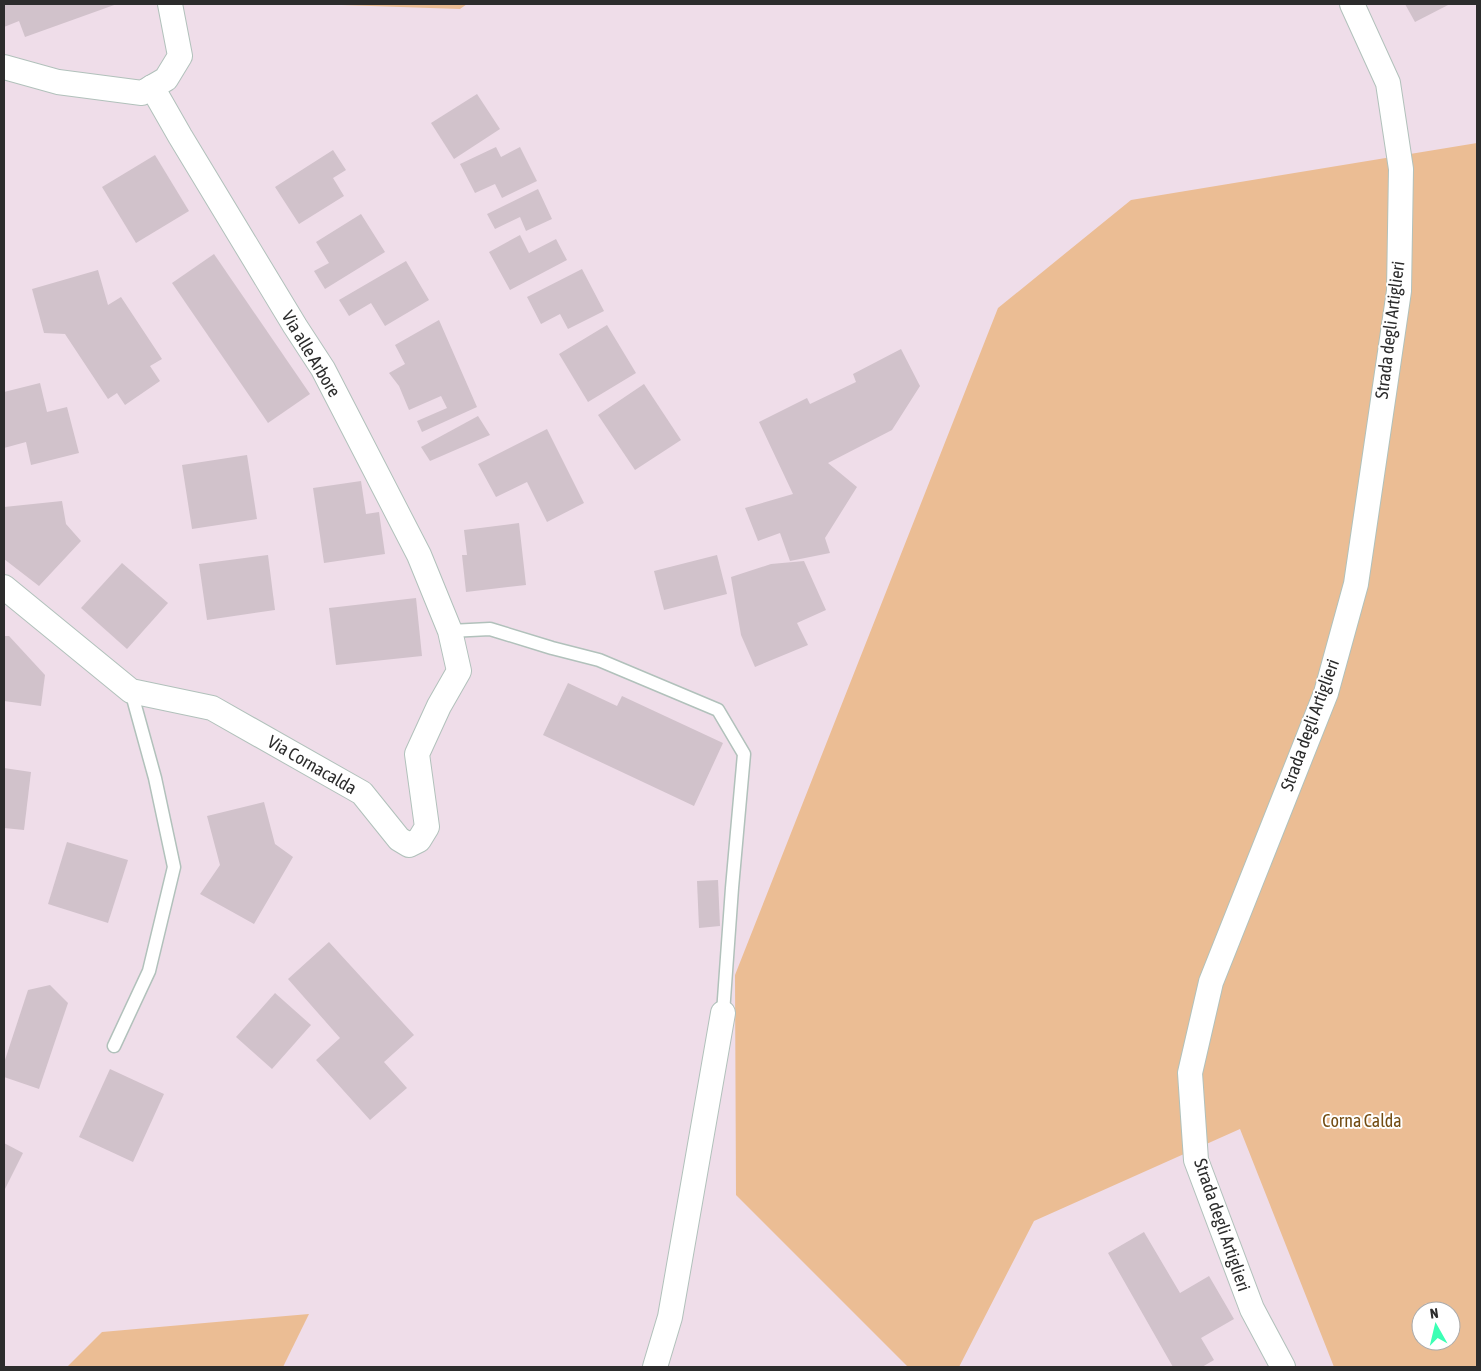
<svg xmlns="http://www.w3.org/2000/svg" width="1481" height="1371" viewBox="0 0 1481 1371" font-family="'Asap Condensed',sans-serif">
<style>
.green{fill:#ebbd94;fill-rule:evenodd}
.building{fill:#d1c2cb}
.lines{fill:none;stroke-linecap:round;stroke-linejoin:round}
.service-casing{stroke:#b1c1bb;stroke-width:15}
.minor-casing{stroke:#b1c1bb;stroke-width:26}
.service{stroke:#fff;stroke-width:12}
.minor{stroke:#fff;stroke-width:24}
.labels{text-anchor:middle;stroke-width:4;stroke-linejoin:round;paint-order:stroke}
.street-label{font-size:18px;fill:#2c2c2c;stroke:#fff}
.park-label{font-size:18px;fill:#734c12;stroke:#fff}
</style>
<rect width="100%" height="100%" fill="#efdde9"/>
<g class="green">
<path d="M 312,4 L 467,4 L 460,9 Z"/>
<path d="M 1477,143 L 1477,1367 L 1334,1367 L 1240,1129 L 1034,1221 L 959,1367 L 908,1367 L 736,1195 L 735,975 L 998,308 L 1131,200 ZM 1421,1311 L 1451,1311 L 1451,1341 L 1421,1341 Z"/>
<path d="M 309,1314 L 283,1367 L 67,1367 L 102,1332 Z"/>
</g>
<g class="building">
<path d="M 4,4 L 117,4 L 25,37 L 19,21 L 4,27 Z"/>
<path d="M 1405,4 L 1450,4 L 1415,22 Z"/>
<path d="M 477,94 L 500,129 L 454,159 L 431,123 Z"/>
<path d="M 496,147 L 501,157 L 520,147 L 537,181 L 502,198 L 495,184 L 475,193 L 460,164 Z"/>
<path d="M 333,150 L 346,170 L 333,178 L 344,196 L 299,224 L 275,187 Z"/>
<path d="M 155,155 L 189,211 L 136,243 L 102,187 Z"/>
<path d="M 538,189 L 552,219 L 526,231 L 520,217 L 495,229 L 487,214 Z"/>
<path d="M 361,214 L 385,252 L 325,289 L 314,271 L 329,263 L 316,242 Z"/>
<path d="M 520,235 L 529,253 L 556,239 L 567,260 L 510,290 L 489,252 Z"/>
<path d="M 214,254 L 310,394 L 268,423 L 172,283 Z"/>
<path d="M 406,261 L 429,300 L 385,326 L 371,303 L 349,316 L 339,300 Z"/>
<path d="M 582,269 L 604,311 L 568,329 L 560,314 L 541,324 L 527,297 Z"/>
<path d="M 98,270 L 108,305 L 121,297 L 162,359 L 150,366 L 160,381 L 125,405 L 117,393 L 108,399 L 65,334 L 44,333 L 32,289 Z"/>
<path d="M 439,320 L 477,407 L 422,432 L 417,421 L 447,408 L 441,396 L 409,410 L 399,386 L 389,373 L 405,364 L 395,345 Z"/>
<path d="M 607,325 L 636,373 L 588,402 L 559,354 Z"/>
<path d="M 901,349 L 920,386 L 892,430 L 828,463 L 857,487 L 825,538 L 830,553 L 790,561 L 780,533 L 758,541 L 745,508 L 793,494 L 759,422 L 807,398 L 810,404 L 856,382 L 853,374 Z"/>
<path d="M 40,383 L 47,412 L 67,407 L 79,453 L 31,465 L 26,442 L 4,448 L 4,392 Z"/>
<path d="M 644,384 L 681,440 L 635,470 L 598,415 Z"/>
<path d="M 478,416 L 490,435 L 430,461 L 421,447 Z"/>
<path d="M 547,429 L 584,503 L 547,522 L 527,482 L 496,497 L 478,464 Z"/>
<path d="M 247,455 L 257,519 L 192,529 L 182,465 Z"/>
<path d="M 361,481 L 366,514 L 379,512 L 385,554 L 324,563 L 313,488 Z"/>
<path d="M 62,501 L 66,524 L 81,541 L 39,586 L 4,559 L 4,507 Z"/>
<path d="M 519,523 L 526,585 L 466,592 L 462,555 L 467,555 L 464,530 Z"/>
<path d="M 268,555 L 275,610 L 207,620 L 199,564 Z"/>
<path d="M 717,555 L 727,594 L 664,610 L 654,571 Z"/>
<path d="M 804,561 L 826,610 L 797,623 L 808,645 L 755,667 L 741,635 L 731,577 L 771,564 Z"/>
<path d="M 122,563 L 168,603 L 127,649 L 81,608 Z"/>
<path d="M 416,598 L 422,656 L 336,665 L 329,608 Z"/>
<path d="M 4,636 L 9,636 L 45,675 L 41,706 L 4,701 Z"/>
<path d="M 568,683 L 617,706 L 622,696 L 723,743 L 694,806 L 543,735 Z"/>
<path d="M 4,768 L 31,772 L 24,830 L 4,828 Z"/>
<path d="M 264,802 L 275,844 L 293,857 L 254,924 L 200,894 L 220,865 L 207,816 Z"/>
<path d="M 67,842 L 128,860 L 108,923 L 48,904 Z"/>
<path d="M 718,880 L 720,926 L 699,928 L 697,881 Z"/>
<path d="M 329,942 L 414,1035 L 384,1062 L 407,1088 L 370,1120 L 316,1060 L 340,1038 L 288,979 Z"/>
<path d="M 50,985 L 68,1003 L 39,1089 L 4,1077 L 4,1063 L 28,990 Z"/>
<path d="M 275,993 L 311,1025 L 272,1069 L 236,1037 Z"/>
<path d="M 110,1069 L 164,1094 L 133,1162 L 79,1137 Z"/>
<path d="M 4,1143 L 23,1153 L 4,1191 Z"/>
<path d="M 1144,1232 L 1180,1293 L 1209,1276 L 1234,1319 L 1201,1338 L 1214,1360 L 1202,1367 L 1173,1367 L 1108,1253 Z"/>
</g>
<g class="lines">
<defs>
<g id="service">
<path d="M 450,631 L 490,629 L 552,648 L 599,660 L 718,710 L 744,754 L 732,888 L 723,1013"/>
<path d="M 114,1046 L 149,971 L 174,867 L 155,778 L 131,691"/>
</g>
<g id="minor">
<path d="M 4,67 L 58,82 L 142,93 L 166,79 L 180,56 L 170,4"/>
<path d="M 4,587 L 131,691 L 212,708 L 362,793 L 399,839 L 409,845 L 419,840 L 427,827 L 417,754 L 439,706 L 459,671 L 450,631 L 419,555 L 323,369 L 295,326 L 180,136 L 152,87"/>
<path d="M 655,1367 L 670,1317 L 723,1013"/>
<path d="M 1283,1367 L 1252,1309 L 1196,1160 L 1190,1073 L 1211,982 L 1326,693 L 1356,584 L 1399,291 L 1401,169 L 1388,83 L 1352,4"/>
</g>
</defs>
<use href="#service" class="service-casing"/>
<use href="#minor" class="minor-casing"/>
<use href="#service" class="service"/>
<use href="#minor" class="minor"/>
</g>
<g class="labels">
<g class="street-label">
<text transform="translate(1390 330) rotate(-83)" y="6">Strada degli Artiglieri</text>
<text transform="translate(311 354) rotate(59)" y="6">Via alle Arbore</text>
<text transform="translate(1310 725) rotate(-70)" y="6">Strada degli Artiglieri</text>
<text transform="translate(312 765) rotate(30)" y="6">Via Cornacalda</text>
<text transform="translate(1222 1225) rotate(71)" y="6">Strada degli Artiglieri</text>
</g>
<g class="park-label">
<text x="1362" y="1127">Corna Calda</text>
</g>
</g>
<rect width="1481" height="1371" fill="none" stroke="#2c2c2c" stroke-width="10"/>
<g transform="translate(1436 1326) rotate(352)"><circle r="24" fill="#ffffff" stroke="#ababab"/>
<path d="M0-4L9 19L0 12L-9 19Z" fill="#3bffb4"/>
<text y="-8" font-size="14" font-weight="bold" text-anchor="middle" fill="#2c2c2c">N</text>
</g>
</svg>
